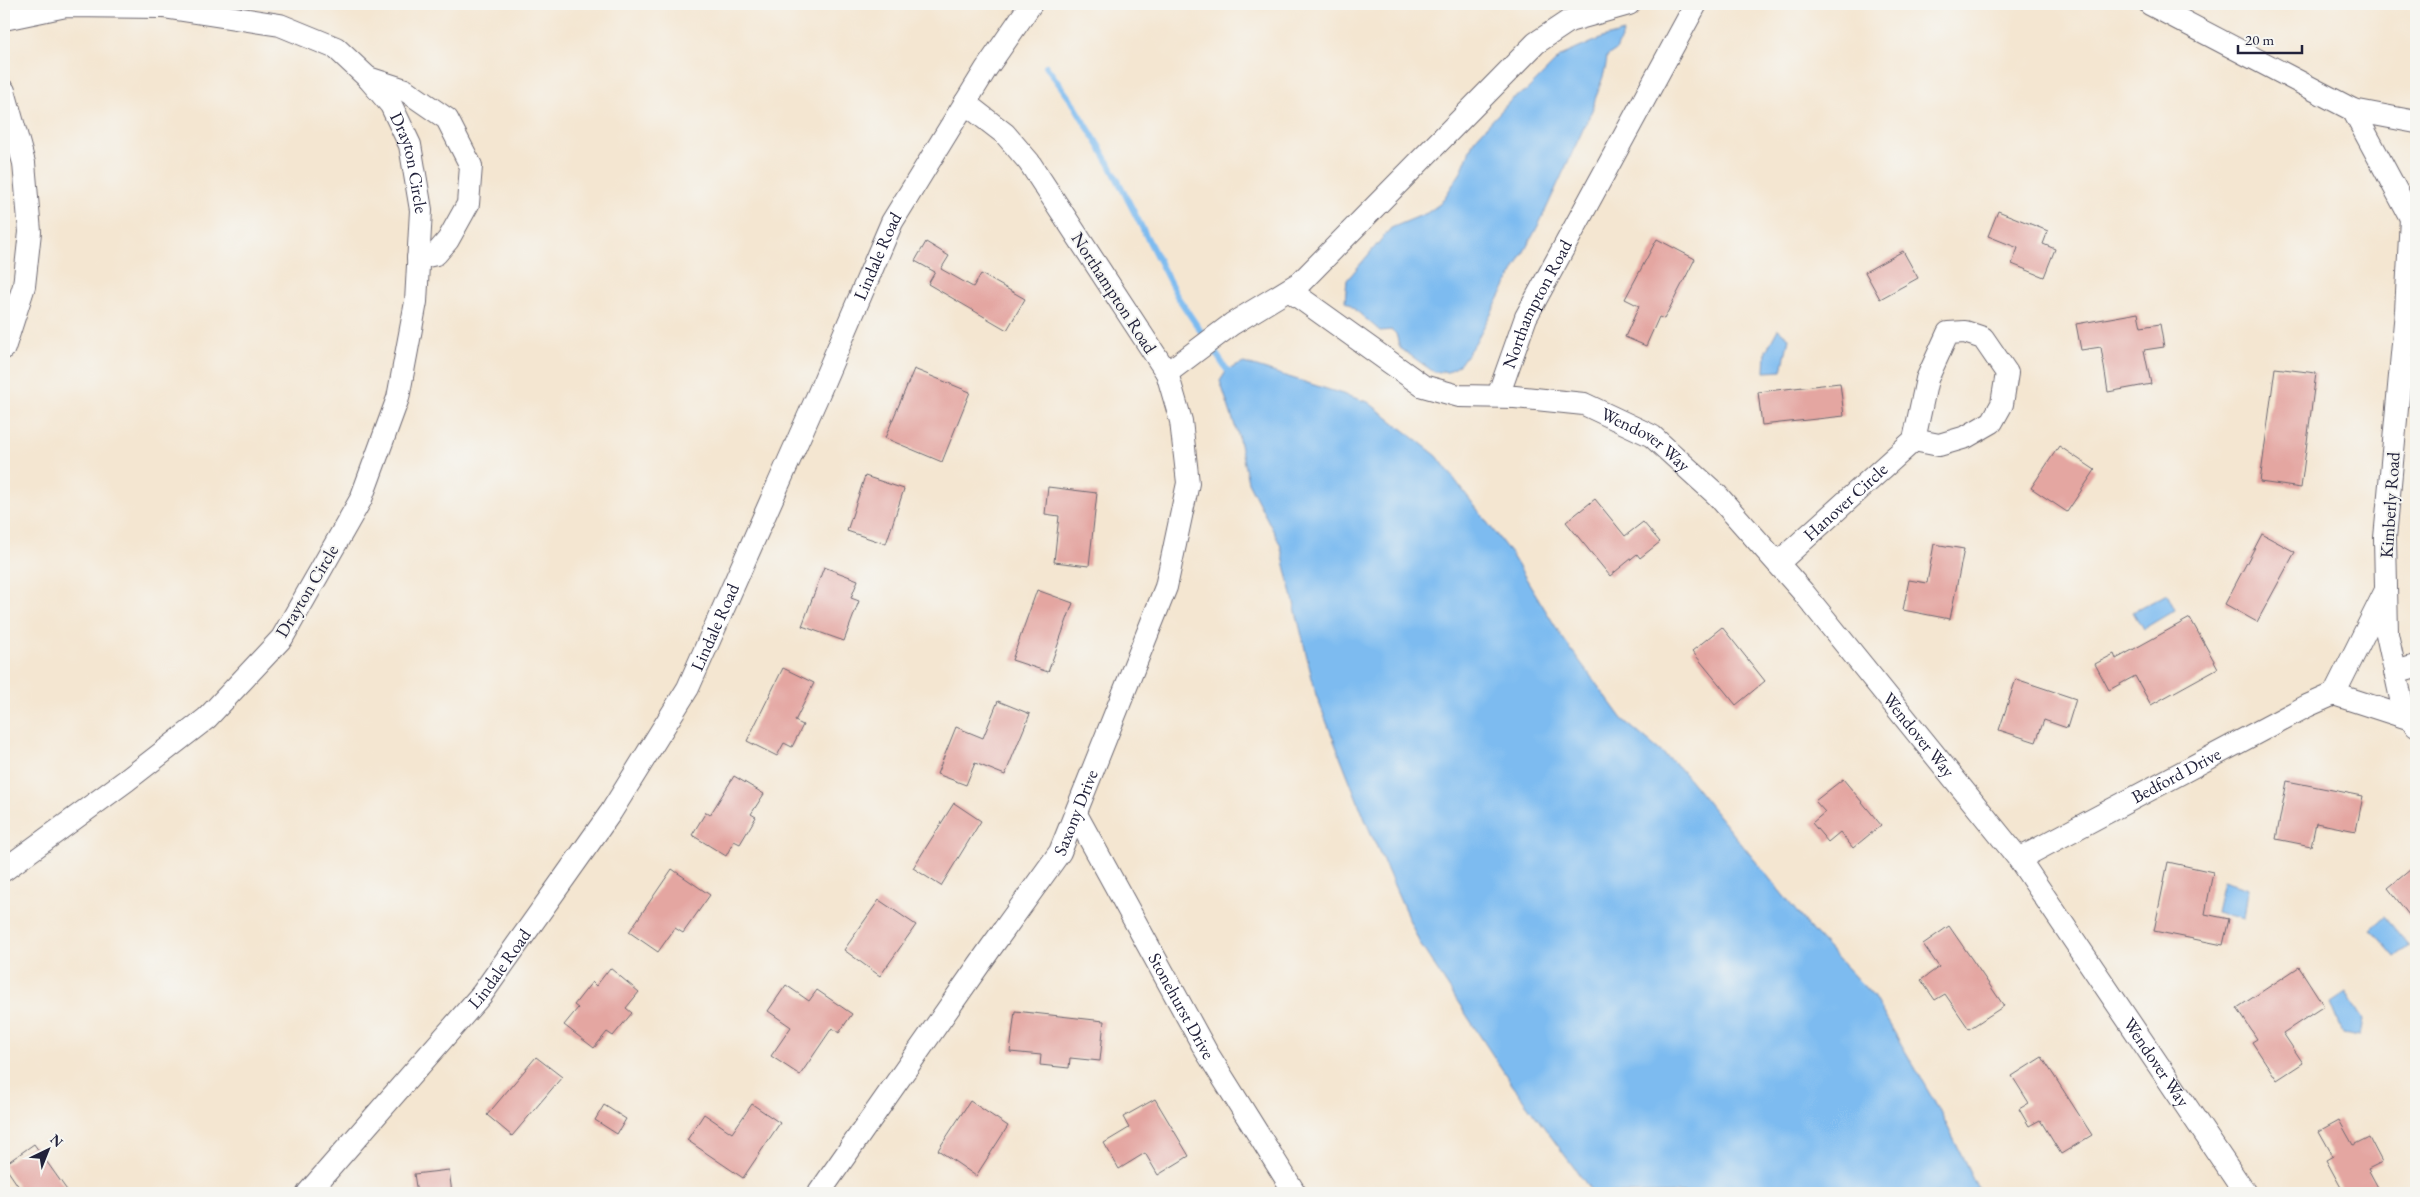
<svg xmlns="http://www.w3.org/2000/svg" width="2420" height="1197" viewBox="0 0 2420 1197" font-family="'EB Garamond',serif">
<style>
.water{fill:#7dbbf0;stroke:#506e96}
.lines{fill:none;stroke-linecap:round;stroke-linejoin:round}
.stream{stroke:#7dbbf0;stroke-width:6}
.building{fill:#e4a6a1}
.minor-casing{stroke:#6c6770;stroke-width:24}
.minor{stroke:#fff;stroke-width:22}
.labels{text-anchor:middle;stroke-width:4;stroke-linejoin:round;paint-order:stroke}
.street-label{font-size:18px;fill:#22223b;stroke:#f6f6f2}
</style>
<rect width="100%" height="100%" fill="#f6f6f2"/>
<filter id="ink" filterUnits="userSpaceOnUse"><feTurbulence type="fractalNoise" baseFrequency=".02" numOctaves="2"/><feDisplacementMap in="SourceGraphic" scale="10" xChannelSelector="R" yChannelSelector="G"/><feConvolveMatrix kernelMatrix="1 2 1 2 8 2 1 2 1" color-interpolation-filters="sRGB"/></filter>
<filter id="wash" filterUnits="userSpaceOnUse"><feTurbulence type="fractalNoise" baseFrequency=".0096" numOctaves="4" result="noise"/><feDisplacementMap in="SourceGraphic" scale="20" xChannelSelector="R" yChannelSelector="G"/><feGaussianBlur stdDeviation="1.12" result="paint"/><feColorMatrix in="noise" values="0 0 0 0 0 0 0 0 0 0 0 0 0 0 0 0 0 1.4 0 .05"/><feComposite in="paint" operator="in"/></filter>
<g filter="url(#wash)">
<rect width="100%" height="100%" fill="#f4e6d1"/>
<g class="water">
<path d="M 1624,32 L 1616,50 L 1607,56 C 1606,76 1597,88 1593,108 L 1540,222 L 1475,343 L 1460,364 L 1448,372 L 1434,372 L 1400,348 L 1396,334 L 1392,330 L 1380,331 L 1345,301 L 1347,280 L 1391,228 L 1427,213 L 1441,203 L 1461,172 L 1474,140 L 1512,99 L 1526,91 L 1561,56 L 1602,38 Z"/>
<path d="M 1778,329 L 1789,338 L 1782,371 L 1765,372 L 1766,351 Z"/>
<path d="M 1244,363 L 1368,402 L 1437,456 L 1511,554 L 1562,637 L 1622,719 L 1679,767 L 1813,932 L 1873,996 L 1938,1107 L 1980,1193 L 1593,1193 L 1511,1083 L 1420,944 L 1366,822 L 1316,695 L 1280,544 L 1248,482 L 1238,435 L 1220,381 L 1227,370 Z"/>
<path d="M 2167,594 L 2175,610 L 2143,629 L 2133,612 Z"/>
<path d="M 2223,881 L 2248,889 L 2244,919 L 2216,912 Z"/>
<path d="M 2385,917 L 2409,946 L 2395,957 L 2371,929 Z"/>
<path d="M 2346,993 L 2363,1020 L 2360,1036 L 2343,1033 L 2331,1003 Z"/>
</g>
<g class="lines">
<path class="stream" d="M 1046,66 L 1075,106 L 1109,163 L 1177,296 L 1227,370"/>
</g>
<g id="blocks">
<g class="building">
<path d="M 1998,211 L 2048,231 L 2043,244 L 2055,249 L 2044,277 L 2012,264 L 2018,248 L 1988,236 Z"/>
<path d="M 1657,239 L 1695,259 L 1664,319 L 1659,317 L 1646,346 L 1625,337 L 1639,306 L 1625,299 Z"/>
<path d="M 926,242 L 949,256 L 941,269 L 973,287 L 981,274 L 1025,299 L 1007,330 L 928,284 L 935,272 L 915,261 Z"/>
<path d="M 1903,251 L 1918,278 L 1880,299 L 1865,272 Z"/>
<path d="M 2138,313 L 2141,327 L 2160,324 L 2164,347 L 2144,350 L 2151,384 L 2108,392 L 2101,347 L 2081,350 L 2076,324 Z"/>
<path d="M 2275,368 L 2316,373 L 2301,488 L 2260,482 Z"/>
<path d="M 914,369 L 970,392 L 942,462 L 885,438 Z"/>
<path d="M 1840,383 L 1844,416 L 1762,425 L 1758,392 Z"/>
<path d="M 2059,446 L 2095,470 L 2067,512 L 2031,488 Z"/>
<path d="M 865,476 L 904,489 L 886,544 L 847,531 Z"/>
<path d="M 1048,487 L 1097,493 L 1089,566 L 1054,562 L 1059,516 L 1045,514 Z"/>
<path d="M 1595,499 L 1625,536 L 1643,522 L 1660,542 L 1640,558 L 1637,554 L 1610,576 L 1566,522 Z"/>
<path d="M 2262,534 L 2295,552 L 2257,622 L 2225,604 Z"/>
<path d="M 1934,544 L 1964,549 L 1950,619 L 1903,610 L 1909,580 L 1927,583 Z"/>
<path d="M 824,567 L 858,580 L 851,598 L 859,601 L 844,641 L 802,626 Z"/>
<path d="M 1037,590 L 1073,603 L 1048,672 L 1012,660 Z"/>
<path d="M 2190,618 L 2218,668 L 2151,705 L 2135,676 L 2109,690 L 2095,664 L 2114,654 L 2116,659 Z"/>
<path d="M 1722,627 L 1765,681 L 1736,705 L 1692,651 Z"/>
<path d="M 783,668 L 814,683 L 795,721 L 803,725 L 792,747 L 784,743 L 777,756 L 747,741 Z"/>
<path d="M 2016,679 L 2076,699 L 2067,728 L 2044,720 L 2036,742 L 1999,730 Z"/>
<path d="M 998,701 L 1030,714 L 1005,775 L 975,763 L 966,785 L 937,774 L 956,727 L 983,738 Z"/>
<path d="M 734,776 L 764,794 L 751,814 L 756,817 L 740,844 L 734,841 L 726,856 L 692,835 L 706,812 L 710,815 Z"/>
<path d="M 1843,779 L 1881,825 L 1853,848 L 1840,832 L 1828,842 L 1812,823 L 1825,812 L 1815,801 Z"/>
<path d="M 2287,781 L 2363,796 L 2356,831 L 2316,823 L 2311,846 L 2276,839 Z"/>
<path d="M 954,803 L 981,821 L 941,886 L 913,868 Z"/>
<path d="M 2168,862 L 2213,872 L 2205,914 L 2229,919 L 2223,945 L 2154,931 Z"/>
<path d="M 2416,865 L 2416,924 L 2388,888 Z"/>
<path d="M 672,869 L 710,895 L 683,933 L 675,928 L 658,952 L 629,932 Z"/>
<path d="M 879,900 L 916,925 L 880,976 L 844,950 Z"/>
<path d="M 1949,926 L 2004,1006 L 1969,1029 L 1945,994 L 1935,1000 L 1921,980 L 1939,967 L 1923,944 Z"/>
<path d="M 2299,967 L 2324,1006 L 2283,1033 L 2303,1063 L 2277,1080 L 2252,1042 L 2257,1039 L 2237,1008 Z"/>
<path d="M 610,968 L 639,992 L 626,1008 L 632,1013 L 613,1036 L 607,1032 L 594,1048 L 564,1025 L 578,1008 L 574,1005 L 592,982 L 596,986 Z"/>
<path d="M 786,985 L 809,1001 L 817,990 L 852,1014 L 839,1033 L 832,1028 L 800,1075 L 771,1056 L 791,1027 L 768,1011 Z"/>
<path d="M 1015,1011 L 1104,1021 L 1100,1061 L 1070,1058 L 1069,1068 L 1040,1065 L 1041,1055 L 1010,1052 Z"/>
<path d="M 536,1057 L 562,1077 L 512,1136 L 487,1115 Z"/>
<path d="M 2042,1057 L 2092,1135 L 2061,1154 L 2040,1120 L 2029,1126 L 2019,1109 L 2029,1103 L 2012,1076 Z"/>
<path d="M 1155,1099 L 1189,1156 L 1158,1175 L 1145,1153 L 1119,1169 L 1104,1143 L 1129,1128 L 1123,1117 Z"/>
<path d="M 970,1101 L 1008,1126 L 976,1176 L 938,1150 Z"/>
<path d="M 752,1104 L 780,1123 L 743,1178 L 687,1140 L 704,1114 L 732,1133 Z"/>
<path d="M 604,1105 L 626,1119 L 617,1134 L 595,1120 Z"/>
<path d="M 2339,1120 L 2353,1145 L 2369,1137 L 2382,1162 L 2368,1169 L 2381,1193 L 2344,1193 L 2326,1160 L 2333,1156 L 2319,1131 Z"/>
<path d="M 34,1144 L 69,1193 L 23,1193 L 4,1165 Z"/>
<path d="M 449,1170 L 452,1193 L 417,1193 L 414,1174 Z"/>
</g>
</g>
</g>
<g filter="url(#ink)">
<use href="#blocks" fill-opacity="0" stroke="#6c6770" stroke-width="1"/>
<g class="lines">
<defs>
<g id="minor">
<path d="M 2150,4 L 2353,110 L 2416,122"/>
<path id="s1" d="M 4,19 L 66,6 L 163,7 L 280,25 L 336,48 L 368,78 L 391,105 L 410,145 L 421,210 L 416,302 L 398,398 L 361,499 L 282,638 L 207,718 L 127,780 L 4,870"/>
<path d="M 368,78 L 405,90 L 447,119 L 471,166 L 468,204 L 448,240 L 436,254 L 418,258"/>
<path d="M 4,91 L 24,163 L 30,232 L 24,286 L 4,348"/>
<path d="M 2353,110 L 2411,218"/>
<path d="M 2416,211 L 2411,218 L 2406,311 L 2385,538 L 2387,634 L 2403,708 L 2416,726"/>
<path id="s2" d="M 1289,290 L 1423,386 L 1459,396 L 1515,397 L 1584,404 L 1652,436 L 1717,495 L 1803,592 L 2019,859 L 2245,1193"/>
<path d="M 1965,332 L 1983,338 L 2007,373 L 2002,404 L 1992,422 L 1966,437 L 1939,445 L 1914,440 L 1927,379 L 1948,333 Z"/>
<path d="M 1167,373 L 1232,324 L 1301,282 L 1536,43 L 1569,21 L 1629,4"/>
<path id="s3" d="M 1498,396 L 1526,317 L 1696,4"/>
<path id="s4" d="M 1778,563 L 1914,440"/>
<path d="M 2395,672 L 2416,666"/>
<path d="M 2334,694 L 2385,592"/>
<path id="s5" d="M 1076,814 L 1206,1051 L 1295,1193"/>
<path id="s6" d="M 2019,859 L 2307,706 L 2334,694 L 2411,719"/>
<path id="s7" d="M 308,1193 L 482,994 L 611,812 L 688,688 L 818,395 L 892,222 L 986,69 L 1031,4"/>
<path id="s8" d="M 819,1193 L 990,949 L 1060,852 L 1166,587 L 1188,483 L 1181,421 L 1167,373 L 1029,162 L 1005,134 L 965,103"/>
</g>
</defs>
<use href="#minor" class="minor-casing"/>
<use href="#minor" class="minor"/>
</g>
</g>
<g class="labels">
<g class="street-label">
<text dy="6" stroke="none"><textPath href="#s1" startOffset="480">Drayton Circle</textPath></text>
<text dy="6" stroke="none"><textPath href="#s7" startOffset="1105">Lindale Road</textPath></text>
<text transform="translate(1114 293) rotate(57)" y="6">Northampton Road</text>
<text dy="6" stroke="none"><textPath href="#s3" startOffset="100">Northampton Road</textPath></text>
<text dy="6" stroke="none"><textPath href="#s2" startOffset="399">Wendover Way</textPath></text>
<text dy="6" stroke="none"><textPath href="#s4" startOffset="91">Hanover Circle</textPath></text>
<text transform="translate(2390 505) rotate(-86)" y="6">Kimberly Road</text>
<text transform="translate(307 591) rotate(-59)" y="6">Drayton Circle</text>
<text dy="6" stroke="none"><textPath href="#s7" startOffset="700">Lindale Road</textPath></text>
<text dy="6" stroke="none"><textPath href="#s2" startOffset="804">Wendover Way</textPath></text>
<text dy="6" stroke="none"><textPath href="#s6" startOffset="178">Bedford Drive</textPath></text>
<text dy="6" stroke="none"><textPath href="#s8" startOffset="460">Saxony Drive</textPath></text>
<text dy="6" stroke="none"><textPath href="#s7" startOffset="295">Lindale Road</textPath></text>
<text dy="6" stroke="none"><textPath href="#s5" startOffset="219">Stonehurst Drive</textPath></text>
<text dy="6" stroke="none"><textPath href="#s2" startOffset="1209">Wendover Way</textPath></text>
</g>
</g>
<rect width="2420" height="1197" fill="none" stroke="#f6f6f2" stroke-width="20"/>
<g transform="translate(48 1150) rotate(43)" stroke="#f6f6f2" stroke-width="4" paint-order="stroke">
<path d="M0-4L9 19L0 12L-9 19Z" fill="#22223b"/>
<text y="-8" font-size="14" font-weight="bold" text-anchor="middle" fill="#22223b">N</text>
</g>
<path d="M2238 45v8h64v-8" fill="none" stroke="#22223b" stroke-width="2.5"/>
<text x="2245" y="45" font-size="15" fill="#22223b" stroke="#f6f6f2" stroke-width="4" paint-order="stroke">20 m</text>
</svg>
